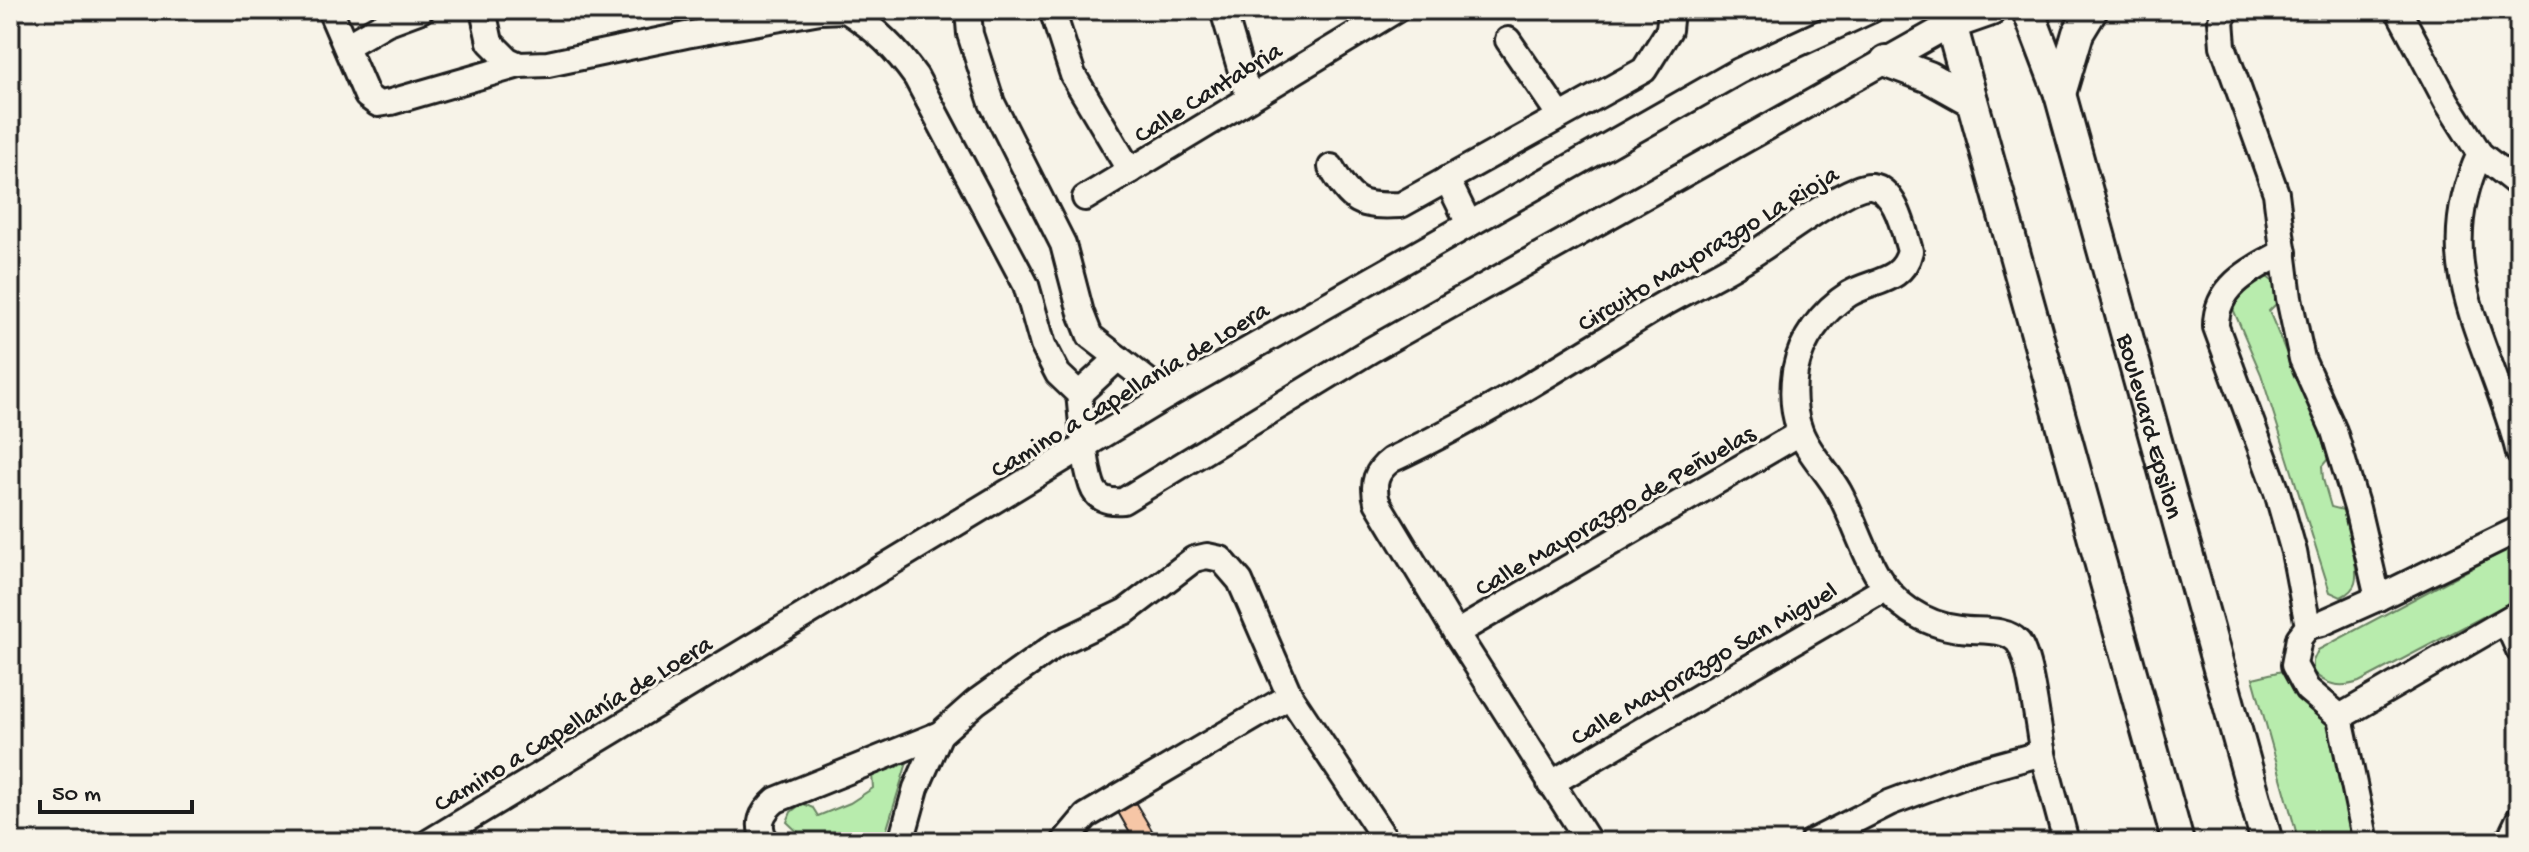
<svg xmlns="http://www.w3.org/2000/svg" width="2529" height="852" viewBox="0 0 2529 852" font-family="'Gochi Hand',sans-serif">
<style>
.green{fill:#b8ecad;stroke:#6a8464;stroke-width:2}
.building{fill:#f6c6a6;stroke:#1c1c1c;stroke-width:2}
.lines{fill:none;stroke-linecap:round;stroke-linejoin:round}
.minor-casing{stroke:#1c1c1c;stroke-width:30}
.tertiary-casing{stroke:#1c1c1c;stroke-width:36}
.minor{stroke:#f7f3e8;stroke-width:24}
.tertiary{stroke:#f7f3e8;stroke-width:30}
.labels{text-anchor:middle;stroke-width:6;stroke-linejoin:round;paint-order:stroke}
.street-label{font-size:26px;fill:#1c1c1c;stroke:#f7f3e8}
</style>
<rect width="100%" height="100%" fill="#f7f3e8"/>
<filter id="ink" filterUnits="userSpaceOnUse"><feTurbulence type="fractalNoise" baseFrequency=".0125" numOctaves="2"/><feDisplacementMap in="SourceGraphic" scale="16" xChannelSelector="R" yChannelSelector="G"/><feConvolveMatrix kernelMatrix="1 2 1 2 8 2 1 2 1" color-interpolation-filters="sRGB"/></filter>
<g filter="url(#ink)">
<g class="green">
<path d="M 2267,277 L 2279,286 L 2278,302 L 2269,311 L 2286,352 L 2295,352 L 2328,459 L 2322,466 L 2323,479 L 2331,507 L 2343,510 C 2347,527 2360,568 2355,583 C 2353,590 2347,594 2341,597 L 2330,592 L 2261,374 L 2230,302 L 2245,283 Z"/>
<path d="M 2519,543 L 2519,598 L 2515,600 L 2359,682 C 2341,688 2327,686 2313,672 L 2313,661 L 2318,650 Z"/>
<path d="M 2286,670 L 2306,705 L 2328,714 L 2354,832 L 2299,842 L 2253,678 Z"/>
<path d="M 908,759 L 883,842 L 808,842 L 787,822 L 791,812 L 802,803 L 813,808 L 818,816 L 850,803 L 873,788 L 872,774 Z"/>
</g>
<path class="building" d="M 1135,802 L 1159,842 L 1135,842 L 1118,812 Z"/>
<g class="lines">
<defs>
<g id="minor">
<path d="M 330,10 L 367,96 L 378,104 L 391,102 L 519,65"/>
<path d="M 483,10 L 490,42 L 508,60 L 519,65 L 548,64 L 686,35 L 820,11 L 846,10"/>
<path d="M 846,10 C 876,29 896,49 916,77 L 1026,285 L 1043,345 L 1058,374 L 1079,394 C 1082,417 1084,470 1094,490 C 1100,501 1112,502 1123,501 L 1371,350 L 1951,24"/>
<path d="M 968,10 L 970,34 L 992,103 L 1063,244 L 1081,313 L 1090,336 L 1167,396"/>
<path d="M 1052,10 L 1073,75 L 1130,171"/>
<path d="M 1223,10 L 1249,98"/>
<path d="M 2227,10 L 2221,20 L 2223,46 L 2276,193 L 2289,298 L 2302,359 L 2334,431 L 2357,508 L 2378,598"/>
<path d="M 2398,10 L 2447,102 L 2480,154 L 2519,185"/>
<path d="M 1508,40 L 1560,116"/>
<path d="M 346,46 L 386,23 L 421,10"/>
<path d="M 2480,154 C 2426,268 2493,345 2519,453"/>
<path d="M 1331,167 C 1352,203 1359,207 1401,205 L 1644,70 L 1669,30 L 1671,10"/>
<path d="M 1447,179 L 1469,224"/>
<path d="M 1085,198 L 1396,10"/>
<path d="M 2284,252 C 2252,269 2215,286 2216,327 L 2277,492 L 2294,552 L 2308,626 L 2299,638 L 2294,665 L 2307,689 L 2340,717 L 2366,842"/>
<path d="M 1079,394 L 1118,358"/>
<path d="M 2506,621 L 2519,650"/>
<path d="M 2308,626 L 2322,623 L 2378,598 L 2519,529"/>
<path d="M 1456,633 L 1800,433"/>
<path d="M 2340,717 L 2519,613"/>
<path d="M 1550,784 L 1884,589"/>
<path d="M 429,842 L 1167,396 L 1739,71 L 1871,10"/>
<path d="M 766,842 C 756,824 761,813 776,800 L 940,734 L 976,702 L 1057,644 L 1126,611 L 1194,559 L 1207,556 L 1221,559 L 1240,581 L 1290,696 L 1387,842"/>
<path d="M 901,842 L 916,788 L 940,734"/>
<path d="M 1064,842 L 1086,816 L 1290,696"/>
<path d="M 1589,842 L 1456,633 L 1377,502 C 1372,483 1376,471 1391,460 C 1483,417 1568,362 1655,309 C 1690,288 1728,272 1761,249 C 1781,236 1850,184 1871,186 C 1896,189 1904,231 1910,251 C 1903,283 1872,280 1849,294 C 1822,311 1801,340 1795,371 C 1792,391 1793,412 1800,431 C 1808,453 1828,472 1839,492 C 1861,532 1870,584 1909,610 C 1924,620 1942,627 1960,629 C 1978,632 2005,627 2018,642 C 2031,658 2038,730 2043,754 C 2050,784 2059,813 2066,842"/>
<path d="M 1812,842 L 1889,803 L 1966,774 L 2043,753"/>
<path d="M 2508,842 L 2519,819"/>
</g>
<g id="tertiary">
<path d="M 1947,10 L 2178,842"/>
<path id="s1" d="M 2028,10 L 2060,94 L 2267,842"/>
<path d="M 1951,24 L 1991,10"/>
<path d="M 1886,61 L 1929,77 L 1972,101"/>
<path d="M 2060,94 L 2078,33 L 2092,10"/>
</g>
</defs>
<use href="#minor" class="minor-casing"/>
<use href="#tertiary" class="tertiary-casing"/>
<use href="#minor" class="minor"/>
<use href="#tertiary" class="tertiary"/>
</g>
</g>
<g class="labels">
<g class="street-label">
<text transform="translate(1207 91) rotate(-32)" y="9">Calle Cantabria</text>
<text transform="translate(1707 247) rotate(-31)" y="9">Circuito Mayorazgo La Rioja</text>
<text transform="translate(1129 388) rotate(-31)" y="9">Camino a Capellanía de Loera</text>
<text dy="9" stroke="none"><textPath href="#s1" startOffset="434">Boulevard Epsilon</textPath></text>
<text transform="translate(1614 509) rotate(-30)" y="9">Calle Mayorazgo de Peñuelas</text>
<text transform="translate(1703 662) rotate(-30)" y="9">Calle Mayorazgo San Miguel</text>
<text transform="translate(572 722) rotate(-31)" y="9">Camino a Capellanía de Loera</text>
</g>
</g>
<rect width="2529" height="852" fill="none" stroke="#f7f3e8" stroke-width="40"/>
<rect x="20" y="20" width="2489" height="812" fill="none" stroke="#1c1c1c" stroke-width="3" filter="url(#ink)"/>
<path d="M40 800v12h152v-12" fill="none" stroke="#1c1c1c" stroke-width="4"/>
<text x="52" y="800" font-size="24" fill="#1c1c1c" stroke="#f7f3e8" stroke-width="6" paint-order="stroke">50 m</text>
</svg>
